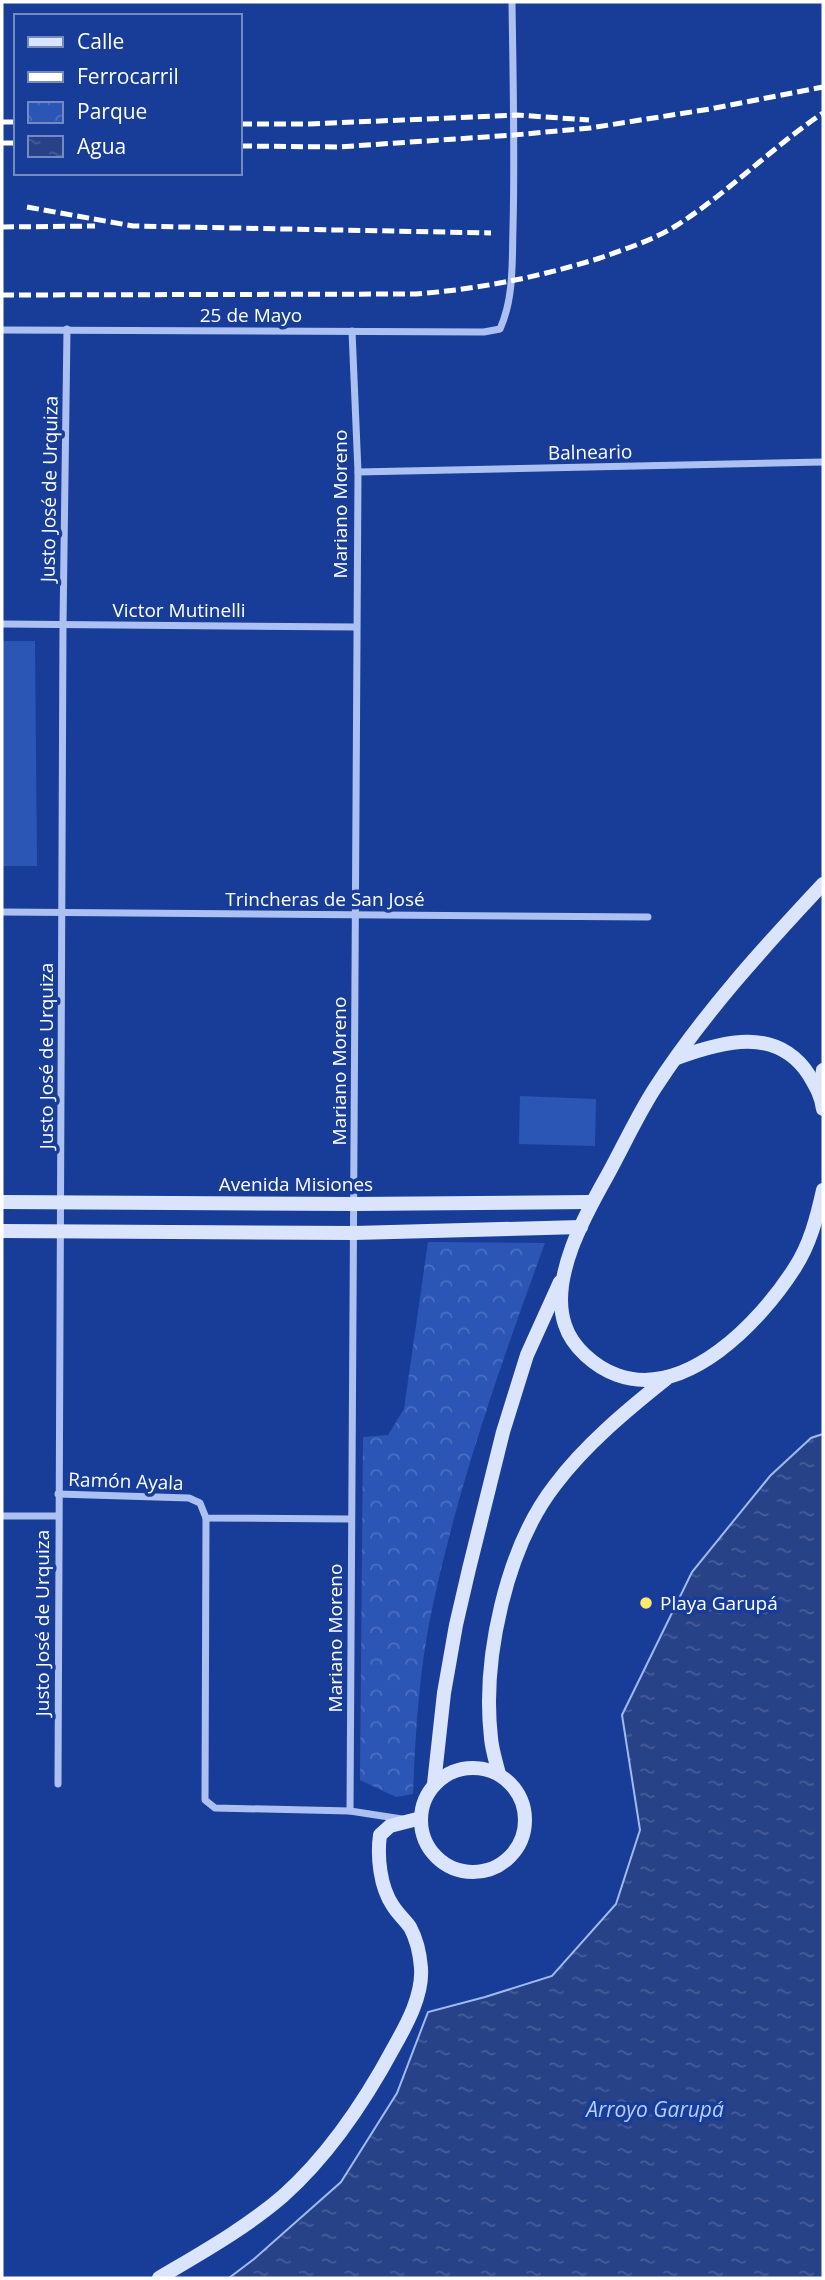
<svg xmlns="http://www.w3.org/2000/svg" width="825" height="2280" viewBox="0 0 825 2280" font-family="'Open Sans',sans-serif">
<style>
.park{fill:url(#park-crowns)}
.pitch{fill:#2c56b6}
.water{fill:url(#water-ripples);stroke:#9ebaf3;stroke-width:2}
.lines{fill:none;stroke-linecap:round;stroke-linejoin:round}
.minor{stroke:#acc1f1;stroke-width:7}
.secondary{stroke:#dae4fc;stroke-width:14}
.rail{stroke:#fff;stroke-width:5;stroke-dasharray:12 5;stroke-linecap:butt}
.poi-dot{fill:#ffea6c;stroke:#183d98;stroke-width:2.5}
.labels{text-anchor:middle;stroke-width:7;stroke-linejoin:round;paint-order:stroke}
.street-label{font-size:19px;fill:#fff;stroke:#183d98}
.poi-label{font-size:19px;fill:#fff;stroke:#183d98;text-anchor:start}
.water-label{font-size:21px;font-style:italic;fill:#b8ccf8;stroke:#183d98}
</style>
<defs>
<pattern id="park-crowns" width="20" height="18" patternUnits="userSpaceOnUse" patternTransform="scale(1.75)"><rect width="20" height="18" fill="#2c56b6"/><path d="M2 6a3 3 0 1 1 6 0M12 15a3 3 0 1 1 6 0" fill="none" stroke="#4c6fc1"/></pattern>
<pattern id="water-ripples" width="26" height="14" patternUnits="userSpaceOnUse" patternTransform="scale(1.75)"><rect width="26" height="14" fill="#284287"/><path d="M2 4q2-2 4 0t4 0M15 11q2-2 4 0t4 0" fill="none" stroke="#485e99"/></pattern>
</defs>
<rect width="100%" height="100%" fill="#183d98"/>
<path class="park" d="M 428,1242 L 545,1243 C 500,1366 456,1491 430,1619 C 419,1674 415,1738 413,1794 L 396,1797 L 360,1780 L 363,1437 L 388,1435 L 404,1409 Z"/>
<g class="pitch">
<path d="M 2,641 L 35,641 L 37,866 L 2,866 Z"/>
<path d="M 520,1096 L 596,1099 L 595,1146 L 519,1144 Z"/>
</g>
<path class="water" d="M 823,1434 L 823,2278 L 229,2278 L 254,2259 L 341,2182 L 397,2093 L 428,2012 L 485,1997 L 552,1976 L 616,1904 L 640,1830 L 622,1715 L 692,1572 L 770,1476 L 811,1438 Z"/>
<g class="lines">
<g class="minor">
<path d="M 2,330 L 484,332 L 500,329 C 514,298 512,262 513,228 C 515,153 513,77 512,2"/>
<path d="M 358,472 L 823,462"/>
<path d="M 2,624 L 356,627"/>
<path d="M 2,912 L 648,917"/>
<path d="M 58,1494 L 189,1498 L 200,1503 L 206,1518 L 350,1519"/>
<path d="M 2,1516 L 58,1516"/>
<path d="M 206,1518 L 205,1800 L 215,1808 L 350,1811 L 402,1819"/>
<path d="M 58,1784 L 63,625 L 67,329"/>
<path d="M 350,1811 L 358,472 L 352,331"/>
</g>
<g class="secondary">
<path d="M 823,884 C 763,948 703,1014 655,1088 C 637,1116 623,1147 607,1176 C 585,1215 549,1279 565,1325 C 572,1347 595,1367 617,1375 C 686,1400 760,1322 794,1269 C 810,1245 817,1217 823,1190"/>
<path d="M 677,1058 C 723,1041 777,1026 809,1075 C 816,1087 821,1095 823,1109"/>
<path d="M 820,1093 L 823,1070"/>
<path d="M 2,1202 L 354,1204 L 591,1202"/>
<path d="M 2,1231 L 354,1233 L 581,1227"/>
<circle cx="473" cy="1820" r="52"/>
<path d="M 499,1774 C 496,1762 492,1750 491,1738 C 482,1659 506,1548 555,1485 C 585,1445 627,1410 666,1379"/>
<path d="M 434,1784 L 444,1693 L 456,1625 L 469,1569 L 503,1432 L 527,1355 L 560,1282"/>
<path d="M 159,2278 C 201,2253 246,2228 283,2196 C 329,2155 365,2101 394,2047 C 407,2024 423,1995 421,1968 C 420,1955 416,1938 410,1927 C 405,1920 398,1914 393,1906 C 380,1887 377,1857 380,1835 L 390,1826 L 421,1818"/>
</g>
<g class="rail">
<path d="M 2,122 L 16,122"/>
<path d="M 240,124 L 310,124 L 517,115 L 589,120"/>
<path d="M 2,143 L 16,143"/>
<path d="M 240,146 L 338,147 L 514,135 L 590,128 L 710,109 L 823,87"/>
<path d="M 27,207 L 133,226 L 491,233"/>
<path d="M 2,227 L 95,226"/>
<path d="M 2,295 L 416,294 C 480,289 539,277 600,258 C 625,249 651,241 674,227 C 727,194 771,148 823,113"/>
</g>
</g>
<circle class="poi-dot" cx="646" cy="1603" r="7"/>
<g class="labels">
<g class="street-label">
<text x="251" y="322">25 de Mayo</text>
<text transform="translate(590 452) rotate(-1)" y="7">Balneario</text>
<text transform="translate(49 489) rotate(-89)" y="7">Justo José de Urquiza</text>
<text transform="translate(340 504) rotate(-90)" y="7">Mariano Moreno</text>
<text x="179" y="617">Victor Mutinelli</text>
<text x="325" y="906">Trincheras de San José</text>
<text transform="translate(46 1056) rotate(-90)" y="7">Justo José de Urquiza</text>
<text transform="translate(339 1071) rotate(-90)" y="7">Mariano Moreno</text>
<text x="296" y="1191">Avenida Misiones</text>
<text transform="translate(126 1481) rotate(2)" y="7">Ramón Ayala</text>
<text transform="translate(42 1623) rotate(-90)" y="7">Justo José de Urquiza</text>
<text transform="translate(335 1638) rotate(-90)" y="7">Mariano Moreno</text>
</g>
<g class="poi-label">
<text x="660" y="1610">Playa Garupá</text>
</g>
<g class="water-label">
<text x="655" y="2117">Arroyo Garupá</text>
</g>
</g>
<rect width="825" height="2280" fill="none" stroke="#ffffff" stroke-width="7"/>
<rect x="14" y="14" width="228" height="161" fill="#183d98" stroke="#748bc1" stroke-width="2"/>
<rect x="28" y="37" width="35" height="10" fill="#dae4fc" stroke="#748bc1" stroke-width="2"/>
<text x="77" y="49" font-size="21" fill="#ffffff">Calle</text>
<rect x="28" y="72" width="35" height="10" fill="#ffffff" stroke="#748bc1" stroke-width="2"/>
<text x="77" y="84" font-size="21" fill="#ffffff">Ferrocarril</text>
<rect x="28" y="102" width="35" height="21" fill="url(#park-crowns)" stroke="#748bc1" stroke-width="2"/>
<text x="77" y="119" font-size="21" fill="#ffffff">Parque</text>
<rect x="28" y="136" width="35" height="21" fill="url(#water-ripples)" stroke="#748bc1" stroke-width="2"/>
<text x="77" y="154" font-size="21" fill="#ffffff">Agua</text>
</svg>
